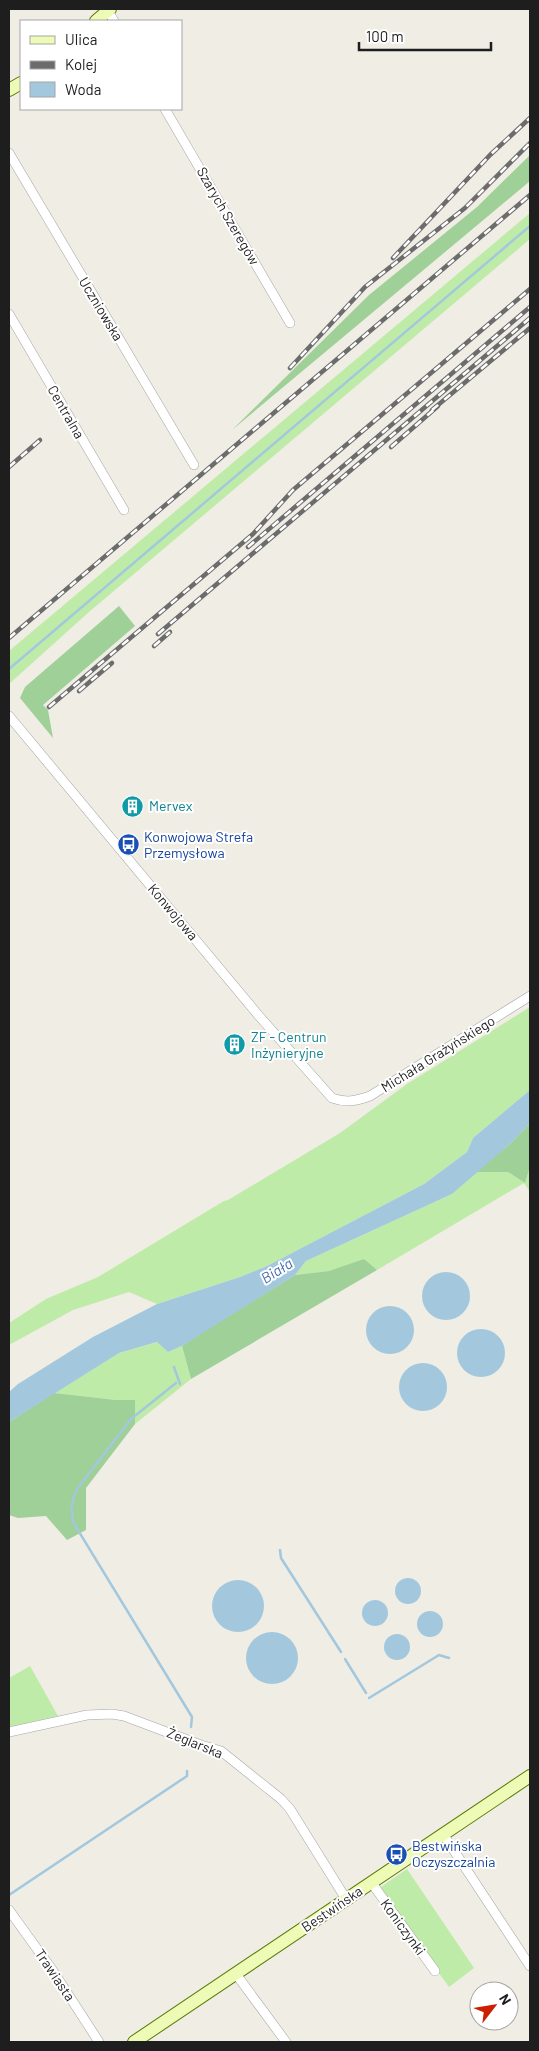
<svg xmlns="http://www.w3.org/2000/svg" width="539" height="2051" viewBox="0 0 539 2051" font-family="Barlow,sans-serif">
<style>
.grass{fill:#bfeba8}
.forest{fill:#9fd097}
.water{fill:#a3c8de}
.lines{fill:none;stroke-linecap:round;stroke-linejoin:round}
.stream{stroke:#a3c8de;stroke-width:2.5}
.street-casing{stroke:#a5a5a5;stroke-width:10}
.secondary-casing{stroke:#597802;stroke-width:14}
.street{stroke:#fff;stroke-width:9}
.secondary{stroke:#edfbb6;stroke-width:12}
.rail-casing{stroke:#6c6c6c;stroke-width:4.5}
.rail{stroke:#fff;stroke-width:2.5;stroke-dasharray:8;stroke-linecap:butt}
.labels{text-anchor:middle;stroke-width:4;stroke-linejoin:round;paint-order:stroke}
.street-label{font-size:14px;fill:#1e1e1e;stroke:#fff}
.culture-label{font-size:14px;fill:#0d838f;stroke:#fff;text-anchor:start}
.transit-label{font-size:14px;fill:#164399;stroke:#fff;text-anchor:start}
.water-label{font-size:15px;font-style:italic;fill:#486cb0;stroke:#fff}
</style>
<rect width="100%" height="100%" fill="#efede4"/>
<g class="grass">
<path d="M 530,213 L 530,239 L 89,612 L 9,684 L 9,651 Z"/>
<path d="M 530,1007 L 530,1090 L 473,1138 L 467,1152 L 424,1184 L 267,1266 L 240,1277 L 157,1304 L 129,1292 L 73,1310 L 9,1345 L 9,1323 L 46,1299 L 98,1277 L 224,1201 L 228,1200 L 340,1133 L 407,1084 Z"/>
<path d="M 530,1167 L 530,1192 L 524,1183 L 377,1270 L 364,1260 L 329,1271 L 295,1275 L 306,1261 L 452,1194 L 475,1172 L 508,1172 L 525,1183 Z"/>
<path d="M 158,1342 L 168,1352 L 182,1346 L 191,1379 L 135,1424 L 135,1400 L 116,1400 L 54,1393 L 119,1353 Z"/>
<path d="M 30,1666 L 58,1716 L 9,1727 L 9,1678 Z"/>
<path d="M 407,1869 L 474,1968 L 449,1987 L 378,1889 Z"/>
</g>
<g class="forest">
<path d="M 530,155 L 530,181 L 232,430 L 369,295 L 477,207 Z"/>
<path d="M 119,606 L 135,626 L 43,705 L 48,710 L 53,738 L 20,698 L 25,687 Z"/>
<path d="M 530,1123 L 530,1167 L 525,1183 L 508,1172 L 475,1172 L 510,1144 Z"/>
<path d="M 364,1259 L 377,1270 L 191,1379 L 182,1346 L 198,1335 L 295,1275 L 329,1271 Z"/>
<path d="M 54,1393 L 116,1400 L 135,1400 L 135,1424 L 86,1488 L 86,1530 L 67,1540 L 46,1516 L 18,1518 L 9,1515 L 9,1422 Z"/>
</g>
<g class="water">
<path d="M 530,1090 L 530,1123 L 510,1144 L 452,1194 L 306,1261 L 295,1275 L 182,1346 L 168,1352 L 157,1342 L 119,1353 L 9,1422 L 9,1392 L 18,1384 L 93,1337 L 157,1304 L 240,1277 L 267,1266 L 424,1184 L 467,1152 L 473,1138 Z"/>
<circle cx="446" cy="1296" r="24"/>
<circle cx="390" cy="1330" r="24"/>
<circle cx="481" cy="1353" r="24"/>
<circle cx="423" cy="1387" r="24"/>
<circle cx="408" cy="1591" r="13"/>
<circle cx="238" cy="1606" r="26"/>
<circle cx="375" cy="1613" r="13"/>
<circle cx="430" cy="1624" r="13"/>
<circle cx="272" cy="1658" r="26"/>
<circle cx="397" cy="1647" r="13"/>
</g>
<g class="lines">
<g class="stream">
<path d="M 9,669 L 530,226"/>
<path d="M 174,1367 L 180,1384"/>
<path d="M 176,1383 L 131,1419 L 77,1489 C 71,1500 71,1509 73,1522 L 192,1717 L 191,1727"/>
<path d="M 280,1550 L 281,1558 L 341,1652"/>
<path d="M 345,1659 L 366,1693"/>
<path d="M 369,1698 L 439,1655 L 449,1658"/>
<path d="M 9,1895 L 187,1776 L 187,1771"/>
</g>
<defs>
<g id="street">
<path d="M 108,11 L 114,21"/>
<path d="M 165,109 L 290,323"/>
<path d="M 9,153 L 194,465"/>
<path d="M 9,314 L 124,510"/>
<path d="M 9,716 L 259,1016 L 332,1098 C 346,1103 356,1101 370,1096 L 530,996"/>
<path d="M 9,1732 L 87,1715 L 112,1714 L 124,1716 L 201,1745 L 221,1751 L 281,1799 L 290,1809 L 346,1899"/>
<path d="M 443,1834 L 530,1966"/>
<path d="M 371,1882 L 435,1971"/>
<path d="M 9,1910 L 53,1971 L 99,2042"/>
<path d="M 236,1974 L 286,2042"/>
</g>
<g id="secondary">
<path d="M 96,21 L 110,9"/>
<path d="M 9,90 L 21,83"/>
<path d="M 134,2042 L 530,1776"/>
</g>
</defs>
<use href="#street" class="street-casing"/>
<use href="#secondary" class="secondary-casing"/>
<use href="#street" class="street"/>
<use href="#secondary" class="secondary"/>
<defs>
<g id="rail">
<path d="M 393,258 L 490,155 L 530,118"/>
<path d="M 290,368 L 365,287 L 465,208 L 530,143"/>
<path d="M 432,410 L 530,328"/>
<path d="M 391,447 L 438,406"/>
<path d="M 9,467 L 40,440"/>
<path d="M 248,547 L 530,307"/>
<path d="M 158,634 L 530,318"/>
<path d="M 9,638 L 530,195"/>
<path d="M 154,646 L 170,632"/>
<path d="M 79,691 L 112,663"/>
<path d="M 49,707 L 253,534 L 293,490 L 530,289"/>
</g>
</defs>
<use href="#rail" class="rail-casing"/>
<use href="#rail" class="rail"/>
</g>
<defs>
<symbol id="building-disc" viewBox="-11 -11 22 22"><circle r="9.5" fill="#0f9aa8" stroke="#fff"/><path d="M-4-6H4V6H1V3H-1V6H-4ZM-2.5-4.3h1.7v1.8h-1.7ZM.8-4.3h1.7v1.8H.8ZM-2.5-1h1.7V.8h-1.7ZM.8-1h1.7V.8H.8Z" fill="#fff"/></symbol>
<symbol id="bus-disc" viewBox="-11 -11 22 22"><circle r="9.5" fill="#1a4fb4" stroke="#fff"/><path d="M-5-6H5V4H4V6H2V4H-2V6H-4V4H-5ZM-3.5-4V0h7V-4ZM-3.5 1.2v1.5H-2V1.2ZM2 1.2v1.5H3.5V1.2Z" fill="#fff"/></symbol>
</defs>
<g fill-rule="evenodd">
<use href="#building-disc" x="120" y="794" width="25" height="25"/>
<use href="#bus-disc" x="116" y="832" width="25" height="25"/>
<use href="#building-disc" x="222" y="1032" width="25" height="25"/>
<use href="#bus-disc" x="384" y="1842" width="25" height="25"/>
</g>
<g class="labels">
<g class="street-label">
<text transform="translate(228 216) rotate(60)" y="5">Szarych Szeregów</text>
<text transform="translate(101 309) rotate(59)" y="5">Uczniowska</text>
<text transform="translate(66 412) rotate(60)" y="5">Centralna</text>
<text transform="translate(173 912) rotate(50)" y="5">Konwojowa</text>
<text transform="translate(438 1054) rotate(-32)" y="5">Michała Grażyńskiego</text>
<text transform="translate(195 1743) rotate(22)" y="5">Żeglarska</text>
<text transform="translate(332 1909) rotate(-34)" y="5">Bestwińska</text>
<text transform="translate(403 1927) rotate(54)" y="5">Koniczynki</text>
<text transform="translate(55 1975) rotate(56)" y="5">Trawiasta</text>
</g>
<g class="culture-label">
<text x="149" y="811">Mervex</text>
<text x="251" y="1042">ZF - Centrun<tspan x="251" dy="16">Inżynieryjne</tspan></text>
</g>
<g class="transit-label">
<text x="144" y="842">Konwojowa Strefa<tspan x="144" dy="16">Przemysłowa</tspan></text>
<text x="412" y="1851">Bestwińska<tspan x="412" dy="16">Oczyszczalnia</tspan></text>
</g>
<g class="water-label">
<text transform="translate(277 1271) rotate(-32)" y="5">Biała</text>
</g>
</g>
<rect width="539" height="2051" fill="none" stroke="#1e1e1e" stroke-width="20"/>
<rect x="20" y="20" width="162" height="90" fill="#ffffff" stroke="#a5a5a5"/>
<rect x="30" y="36" width="25" height="8" fill="#edfbb6" stroke="#a5a5a5"/>
<text x="65" y="45" font-size="15" fill="#1e1e1e">Ulica</text>
<rect x="30" y="61" width="25" height="8" fill="#6c6c6c" stroke="#a5a5a5"/>
<text x="65" y="70" font-size="15" fill="#1e1e1e">Kolej</text>
<rect x="30" y="82" width="25" height="15" fill="#a3c8de" stroke="#a5a5a5"/>
<text x="65" y="95" font-size="15" fill="#1e1e1e">Woda</text>
<g transform="translate(494 2006) rotate(59)"><circle r="24" fill="#ffffff" stroke="#a5a5a5"/>
<path d="M0-4L9 19L0 12L-9 19Z" fill="#cc1f00"/>
<text y="-8" font-size="14" font-weight="bold" text-anchor="middle" fill="#1e1e1e">N</text>
</g>
<path d="M359 42v8h132v-8" fill="none" stroke="#1e1e1e" stroke-width="2.5"/>
<text x="366" y="42" font-size="15" fill="#1e1e1e" stroke="#ffffff" stroke-width="4" paint-order="stroke">100 m</text>
</svg>
